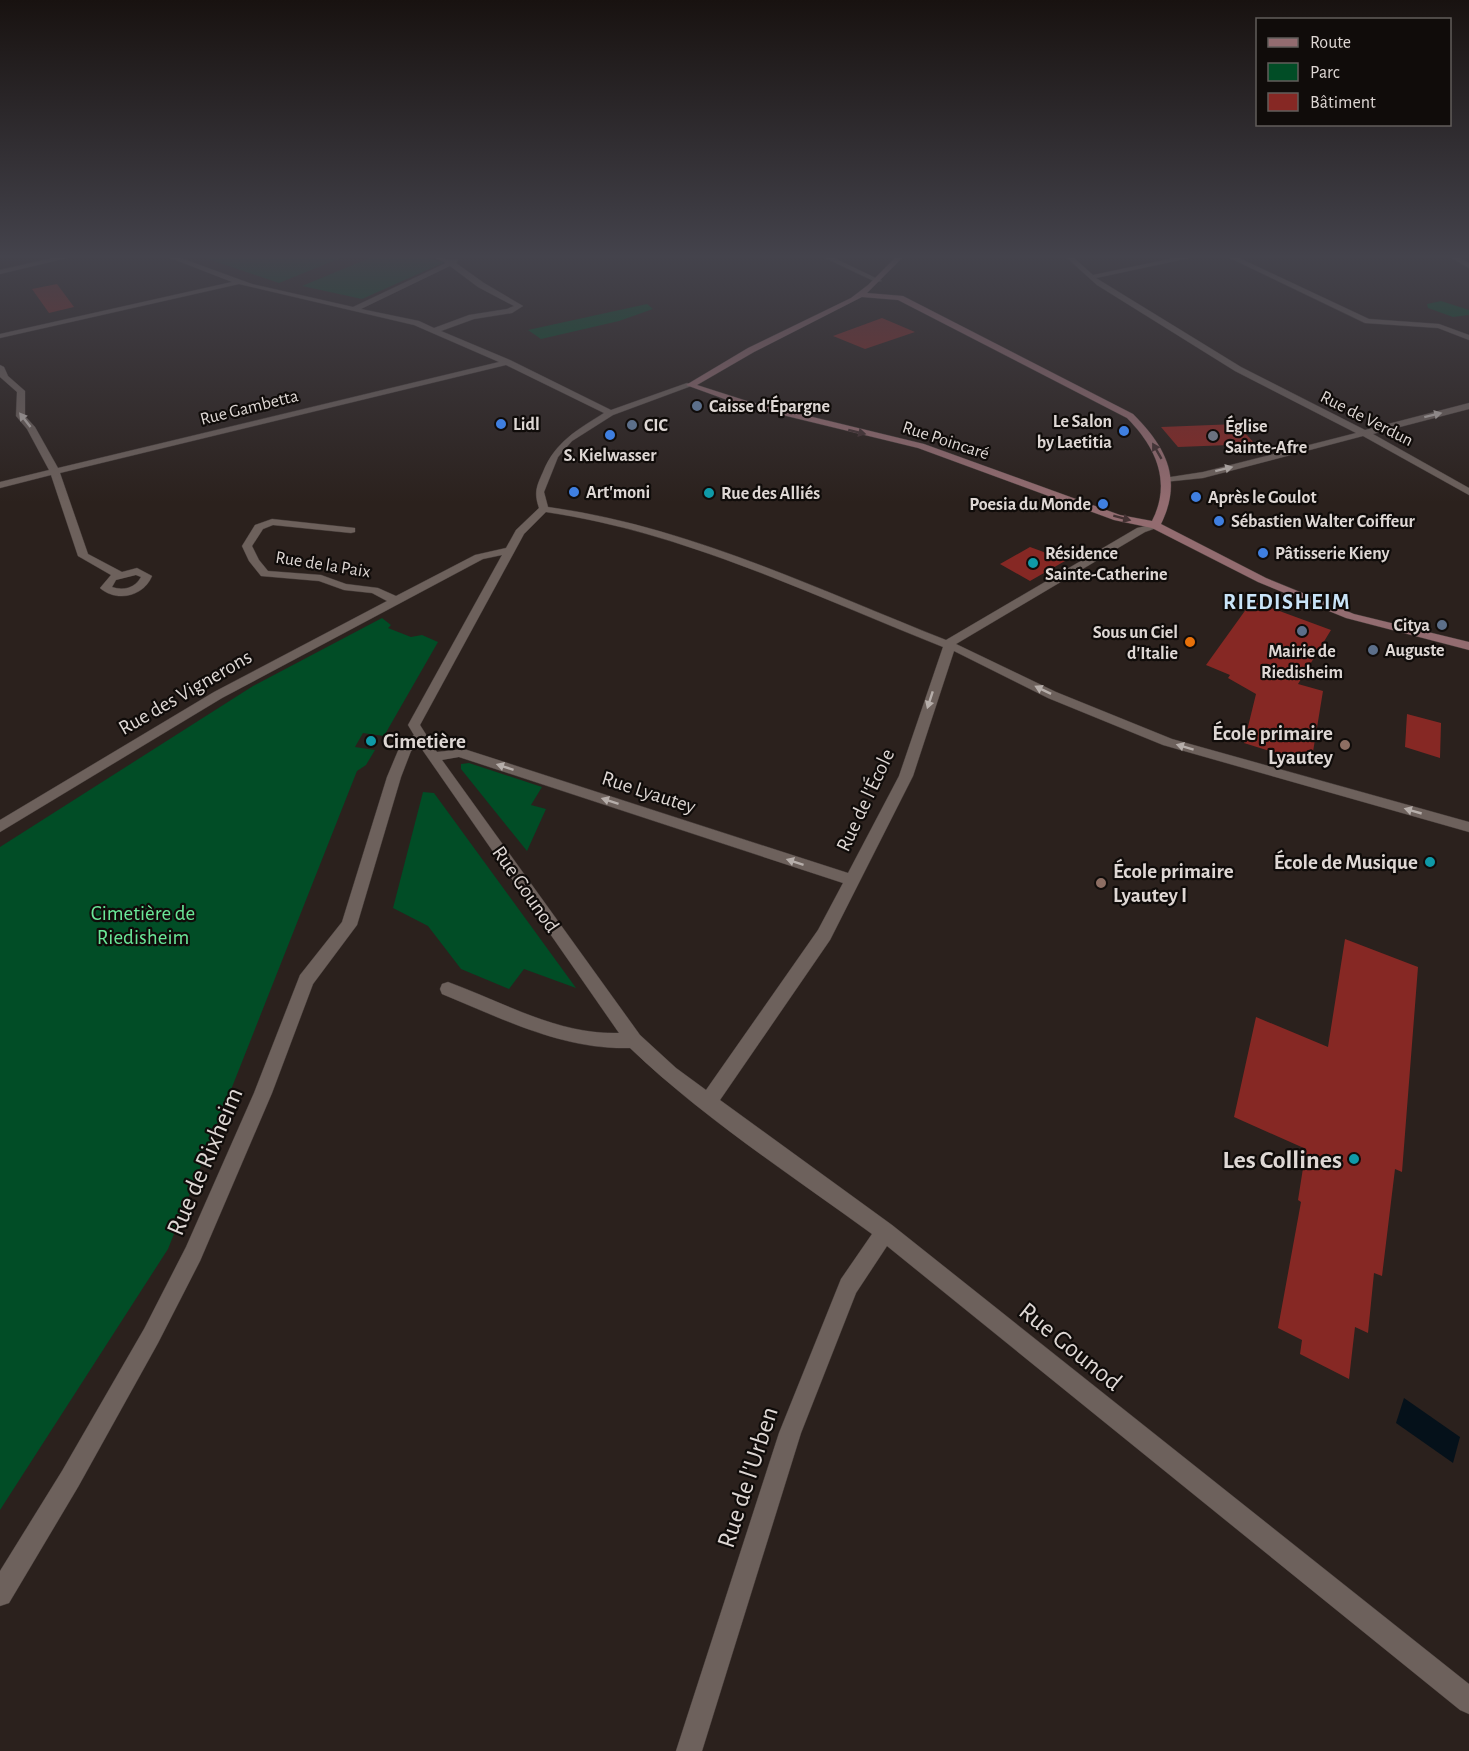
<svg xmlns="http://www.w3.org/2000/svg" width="1469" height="1751" viewBox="0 0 1469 1751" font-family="'Alegreya Sans',sans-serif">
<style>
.green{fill:#014d26}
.water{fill:#05111a}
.building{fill:#862824}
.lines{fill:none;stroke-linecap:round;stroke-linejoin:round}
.street-casing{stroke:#443b38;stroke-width:1}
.secondary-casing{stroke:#443b38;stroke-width:1}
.street{fill:#6d615c;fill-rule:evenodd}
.secondary{fill:#936c70;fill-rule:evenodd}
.oneway{fill:#b6aeaa}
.oneway2{fill:#443233}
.service-dot{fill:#5c6f8a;stroke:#100c0a;stroke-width:2}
.shop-dot{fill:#3f7fe0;stroke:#100c0a;stroke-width:2}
.worship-dot{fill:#6b7280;stroke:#100c0a;stroke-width:2}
.culture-dot{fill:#0f9aa8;stroke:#100c0a;stroke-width:2}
.food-dot{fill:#e8710a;stroke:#100c0a;stroke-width:2}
.education-dot{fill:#8d6e63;stroke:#100c0a;stroke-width:2}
.labels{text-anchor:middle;stroke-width:4.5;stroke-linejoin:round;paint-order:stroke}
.far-poi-label{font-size:18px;font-weight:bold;fill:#ded7d4;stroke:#100c0a;text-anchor:start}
.far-street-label{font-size:18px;fill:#ded7d4;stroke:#100c0a}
.street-label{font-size:21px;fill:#ded7d4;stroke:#100c0a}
.poi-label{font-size:21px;font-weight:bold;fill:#ded7d4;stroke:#100c0a;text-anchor:end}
.park-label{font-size:21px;fill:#6ae798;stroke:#100c0a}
.far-district-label{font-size:22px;font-weight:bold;letter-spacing:1.5px;fill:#c9e4f8;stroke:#100c0a}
.near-poi-label{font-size:26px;font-weight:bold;fill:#ded7d4;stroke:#100c0a;text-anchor:end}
.near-street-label{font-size:26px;fill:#ded7d4;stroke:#100c0a}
</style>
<rect width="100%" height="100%" fill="#2b211d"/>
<g class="green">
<path d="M 202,257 L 343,257 L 279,283 Z"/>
<path d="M 372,257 L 424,257 L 445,262 L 362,299 L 302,286 Z"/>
<path d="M 1441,301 L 1469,310 L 1469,315 L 1453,317 L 1428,308 L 1427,304 Z"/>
<path d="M 647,304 L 653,309 L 619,321 L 541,339 L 528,330 Z"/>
<path d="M 382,618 L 391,625 L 388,628 L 411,637 L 422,635 L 438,642 L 384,736 L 363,733 L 355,747 L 375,750 L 366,765 L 357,771 L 168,1249 L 0,1510 L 0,847 L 253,686 Z"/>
<path d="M 469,763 L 542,787 L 531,805 L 546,809 L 527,851 L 461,769 L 461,764 Z"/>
<path d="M 423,792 L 434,793 L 576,988 L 524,969 L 509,989 L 461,969 L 428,926 L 393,908 Z"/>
</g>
<path class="water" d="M 1404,1398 L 1460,1437 L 1453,1463 L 1396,1423 Z"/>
<g class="building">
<path d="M 57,284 L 74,307 L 49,313 L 32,289 Z"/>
<path d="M 882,318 L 915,332 L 865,349 L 833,336 Z"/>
<path d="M 1237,424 L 1255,444 L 1178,447 L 1161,427 Z"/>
<path d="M 1030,547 L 1041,551 L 1065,561 L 1030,581 L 1000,564 Z"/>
<path d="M 1252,601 L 1331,630 L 1298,684 L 1323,691 L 1311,764 L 1244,743 L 1256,694 L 1228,678 L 1230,675 L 1206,665 Z"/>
<path d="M 1407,714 L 1441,723 L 1440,758 L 1405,747 Z"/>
<path d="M 1345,939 L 1418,967 L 1402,1172 L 1395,1169 L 1382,1276 L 1374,1273 L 1368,1333 L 1355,1327 L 1349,1379 L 1300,1354 L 1302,1340 L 1278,1328 L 1301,1202 L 1298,1200 L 1306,1149 L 1234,1117 L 1256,1017 L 1328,1047 Z"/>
</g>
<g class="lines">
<defs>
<g id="street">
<path d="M 57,257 L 71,257 L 0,274 L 0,270 Z"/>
<path d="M 168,257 L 178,257 L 252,284 L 353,307 L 446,263 L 434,257 L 451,260 L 459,259 L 456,263 L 484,283 L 523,306 L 512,313 L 474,319 L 441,331 L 510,360 L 611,410 L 687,383 L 694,385 L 613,415 L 572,441 L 558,457 L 544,492 L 548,507 C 687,526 817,589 946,640 L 1137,528 L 1159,523 L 1159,527 L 1145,532 L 956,644 L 1056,692 L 1172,739 L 1469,822 L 1469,832 L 1163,745 L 1048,698 L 954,651 L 913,776 L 830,940 L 720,1100 L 892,1225 L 1469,1684 L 1469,1714 L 1460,1710 L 887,1246 L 856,1293 L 801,1433 L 702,1751 L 676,1751 L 779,1433 L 841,1279 L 872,1234 C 790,1174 703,1118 630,1048 C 563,1050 503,1019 442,994 L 440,989 L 442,984 L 448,982 C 503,1002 558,1035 619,1033 L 419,745 L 411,751 L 401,777 L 357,925 L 313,984 L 272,1093 L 200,1261 L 158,1343 L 78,1487 L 9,1603 L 0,1606 L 0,1571 L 62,1471 L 144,1329 L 186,1247 L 254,1093 L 300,975 L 342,922 L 387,777 L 400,746 L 414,735 L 408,725 L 502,555 L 483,559 L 222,698 L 0,832 L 0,820 L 214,692 L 387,601 L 372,593 L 344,590 L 319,581 L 261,576 L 249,561 L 242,546 L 255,525 L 272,519 L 355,528 L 355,532 L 351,533 L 273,525 L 263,529 L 252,546 L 259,560 L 268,571 L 321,575 L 346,584 L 378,588 L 396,596 L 475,555 L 506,548 L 516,530 L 539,508 C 534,493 536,487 543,472 C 555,442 577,430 604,413 L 506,365 L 60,473 L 88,554 L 122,572 L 137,568 L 152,576 C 144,596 117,603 100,588 L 111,575 L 78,556 L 51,475 L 0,488 L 0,482 L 49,470 L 27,429 L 16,416 L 17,392 L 0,377 L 0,365 L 4,367 L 8,376 L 25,391 L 25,416 L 35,427 L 58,468 L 499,362 L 414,325 L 239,284 L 0,338 L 0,334 L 232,282 ZM 450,266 L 478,287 L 514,306 L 507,309 L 469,315 L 434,328 L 419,321 L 361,309 ZM 546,512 C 684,532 814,596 943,647 L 899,776 L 848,873 L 464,749 L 437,752 L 420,725 L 524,534 ZM 136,575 L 141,577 C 135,588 124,591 112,587 L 116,580 ZM 459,757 L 843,883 L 818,930 L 706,1090 L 676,1068 L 640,1035 L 442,760 Z"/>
<path d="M 823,257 L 832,257 L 882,281 L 876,282 Z"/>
<path d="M 1066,257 L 1073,257 L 1093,275 L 1179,257 L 1194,257 L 1096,278 L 1241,367 L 1365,430 L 1469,403 L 1469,409 L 1373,434 L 1469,488 L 1469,495 L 1363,436 L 1203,478 L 1164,482 L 1164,478 L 1203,472 L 1356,433 L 1235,371 L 1097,285 Z"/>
<path d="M 1228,257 L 1237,257 L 1369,319 L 1439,324 L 1469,335 L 1469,340 L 1438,328 L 1365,323 Z"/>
<path d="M 1450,257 L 1459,257 L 1469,263 L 1469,268 Z"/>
</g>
<path id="secondary" d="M 896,257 L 903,257 L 867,293 L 903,296 L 1133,414 C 1166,447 1183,479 1161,524 L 1266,578 L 1354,614 L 1469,642 L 1469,650 L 1346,618 L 1258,582 L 1152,528 L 1114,520 L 918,448 L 741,405 L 686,385 L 748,348 L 851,298 L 868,285 ZM 862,297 L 898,300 L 1127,418 C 1156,447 1172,482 1152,521 L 1120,515 L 924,444 L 747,401 L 697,385 L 754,352 Z"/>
</defs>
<use href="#street" class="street-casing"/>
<use href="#secondary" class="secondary-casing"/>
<use href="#street" class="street"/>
<use href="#secondary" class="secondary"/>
</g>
<defs><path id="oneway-solid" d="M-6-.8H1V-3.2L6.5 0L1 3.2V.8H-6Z" transform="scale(1.5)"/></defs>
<g class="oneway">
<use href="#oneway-solid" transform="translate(1433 415) rotate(-14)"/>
<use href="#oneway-solid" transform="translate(25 420) rotate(-128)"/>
<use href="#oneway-solid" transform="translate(1224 469) rotate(-14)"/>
<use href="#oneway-solid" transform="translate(1043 690) rotate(-154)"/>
<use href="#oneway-solid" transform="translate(930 700) rotate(108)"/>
<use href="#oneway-solid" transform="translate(1185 747) rotate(-163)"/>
<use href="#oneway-solid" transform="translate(505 767) rotate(-162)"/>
<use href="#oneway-solid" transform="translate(610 801) rotate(-162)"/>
<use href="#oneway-solid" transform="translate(1413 811) rotate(-164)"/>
<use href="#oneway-solid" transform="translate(795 862) rotate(-162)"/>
</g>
<g class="oneway2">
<use href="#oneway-solid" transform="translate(857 432) rotate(14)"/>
<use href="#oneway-solid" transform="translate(1157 451) rotate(-120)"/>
<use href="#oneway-solid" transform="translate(1122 518) rotate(15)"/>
</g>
<linearGradient id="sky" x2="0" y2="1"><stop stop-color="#181210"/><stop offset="0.51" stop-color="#44434c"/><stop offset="1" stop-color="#44434c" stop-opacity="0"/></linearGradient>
<rect width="1469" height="503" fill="url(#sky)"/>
<g class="service-dot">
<circle cx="697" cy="406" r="6"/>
<circle cx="632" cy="425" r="6"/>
<circle cx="1442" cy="625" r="6"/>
<circle cx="1302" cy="631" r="6"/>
<circle cx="1373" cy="650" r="6"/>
</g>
<g class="shop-dot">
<circle cx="501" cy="424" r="6"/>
<circle cx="1124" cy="431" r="6"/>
<circle cx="610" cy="435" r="6"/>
<circle cx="574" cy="492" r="6"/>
<circle cx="1196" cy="497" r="6"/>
<circle cx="1103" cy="504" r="6"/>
<circle cx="1219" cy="521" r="6"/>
<circle cx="1263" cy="553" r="6"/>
</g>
<circle class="worship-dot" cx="1213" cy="436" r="6"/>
<g class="culture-dot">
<circle cx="709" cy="493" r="6"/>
<circle cx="1033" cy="563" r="6"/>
<circle cx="371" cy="741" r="6"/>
<circle cx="1430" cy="862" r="6"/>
<circle cx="1354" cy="1159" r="6"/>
</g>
<circle class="food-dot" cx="1190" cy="642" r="6"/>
<g class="education-dot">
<circle cx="1345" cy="745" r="6"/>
<circle cx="1101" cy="883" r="6"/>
</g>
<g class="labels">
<g class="far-poi-label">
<text x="709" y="412">Caisse d'Épargne</text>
<text x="1112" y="427" text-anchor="end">Le Salon<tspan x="1112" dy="21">by Laetitia</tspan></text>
<text x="513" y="430">Lidl</text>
<text x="644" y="431">CIC</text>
<text x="1225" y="432">Église<tspan x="1225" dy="21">Sainte-Afre</tspan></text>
<text x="610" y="461" text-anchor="middle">S. Kielwasser</text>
<text x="586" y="498">Art'moni</text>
<text x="721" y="499">Rue des Alliés</text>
<text x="1208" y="503">Après le Goulot</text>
<text x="1091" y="510" text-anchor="end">Poesia du Monde</text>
<text x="1231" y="527">Sébastien Walter Coiffeur</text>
<text x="1045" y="559">Résidence<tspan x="1045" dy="21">Sainte-Catherine</tspan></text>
<text x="1275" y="559">Pâtisserie Kieny</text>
<text x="1430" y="631" text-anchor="end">Citya</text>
<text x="1178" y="638" text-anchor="end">Sous un Ciel<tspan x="1178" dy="21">d'Italie</tspan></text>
<text x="1385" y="656">Auguste</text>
<text x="1302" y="657" text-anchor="middle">Mairie de<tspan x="1302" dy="21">Riedisheim</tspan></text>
</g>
<g class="far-street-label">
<text transform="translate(249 407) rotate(-14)" y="6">Rue Gambetta</text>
<text transform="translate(1367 418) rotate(27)" y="6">Rue de Verdun</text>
<text transform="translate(946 440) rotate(18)" y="6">Rue Poincaré</text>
<text transform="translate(323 564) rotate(9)" y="6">Rue de la Paix</text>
</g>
<g class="street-label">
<text transform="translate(185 692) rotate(-30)" y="7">Rue des Vignerons</text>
<text transform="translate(649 792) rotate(18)" y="7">Rue Lyautey</text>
<text transform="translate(865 800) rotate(-65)" y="7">Rue de l'École</text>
<text transform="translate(526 889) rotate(55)" y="7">Rue Gounod</text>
</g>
<g class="poi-label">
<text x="1333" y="740">École primaire<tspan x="1333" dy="24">Lyautey</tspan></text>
<text x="383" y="748" text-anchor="start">Cimetière</text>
<text x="1418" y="869">École de Musique</text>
<text x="1113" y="878" text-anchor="start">École primaire<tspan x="1113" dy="24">Lyautey I</tspan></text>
</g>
<g class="park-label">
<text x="143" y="920">Cimetière de<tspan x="143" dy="24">Riedisheim</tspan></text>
</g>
<g class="far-district-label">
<text x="1287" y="609">RIEDISHEIM</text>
</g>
<g class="near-poi-label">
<text x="1342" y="1168">Les Collines</text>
</g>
<g class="near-street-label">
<text transform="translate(204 1161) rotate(-67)" y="9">Rue de Rixheim</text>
<text transform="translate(1071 1346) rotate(39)" y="9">Rue Gounod</text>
<text transform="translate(747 1477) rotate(-72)" y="9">Rue de l'Urben</text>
</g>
</g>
<rect x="1256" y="18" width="195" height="108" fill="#100c0a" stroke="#625d5b" stroke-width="1.5"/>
<rect x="1268" y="38" width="30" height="9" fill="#936c70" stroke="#625d5b" stroke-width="1.5"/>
<text x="1310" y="48" font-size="18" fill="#ded7d4">Route</text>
<rect x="1268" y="63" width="30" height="18" fill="#014d26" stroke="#625d5b" stroke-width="1.5"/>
<text x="1310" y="78" font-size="18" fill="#ded7d4">Parc</text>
<rect x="1268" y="93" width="30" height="18" fill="#862824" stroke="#625d5b" stroke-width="1.5"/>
<text x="1310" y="108" font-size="18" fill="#ded7d4">Bâtiment</text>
</svg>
